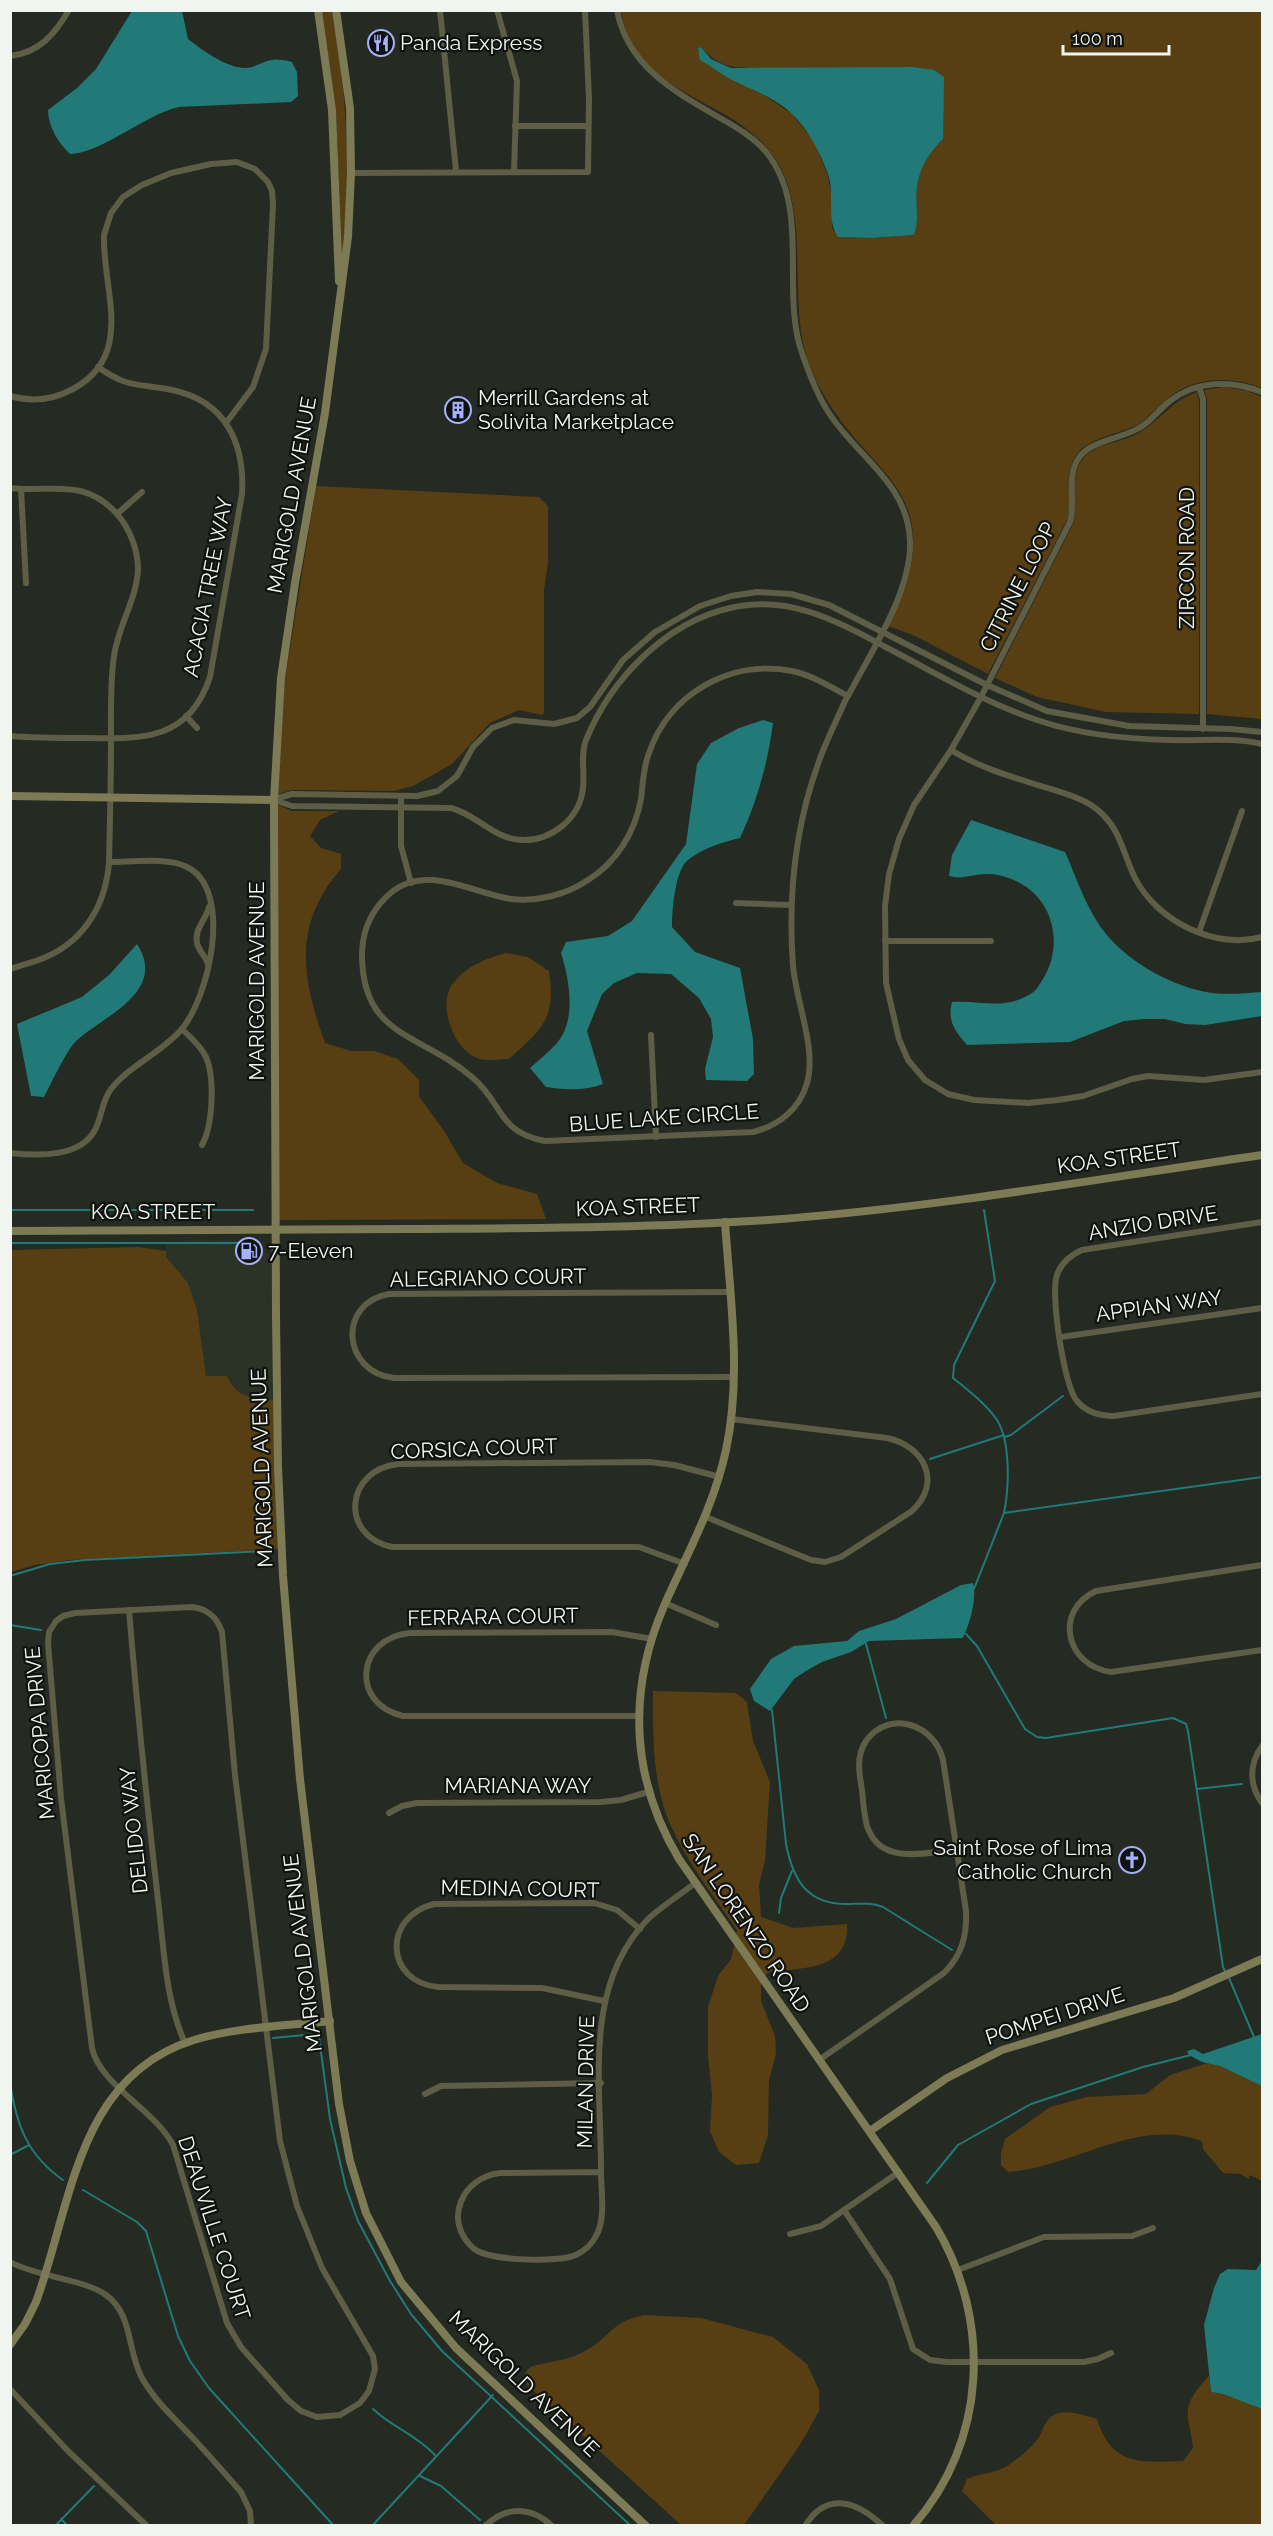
<svg xmlns="http://www.w3.org/2000/svg" width="1273" height="2536" viewBox="0 0 1273 2536" font-family="Raleway,sans-serif">
<style>
.built{fill:#2a3325}
.green{fill:#573f13;fill-rule:evenodd}
.water{fill:#217a77}
.lines{fill:none;stroke-linecap:round;stroke-linejoin:round}
.stream{stroke:#217a77;stroke-width:2}
.street{stroke:#5e5e46;stroke-width:6}
.secondary{stroke:#7c7b55;stroke-width:8}
.labels{text-anchor:middle;stroke-width:4.5;stroke-linejoin:round;paint-order:stroke}
.poi-label{font-size:21px;fill:#f1f5ef;stroke:#0f120e;text-anchor:start}
.street-label{font-size:21px;fill:#f1f5ef;stroke:#0f120e}
</style>
<rect width="100%" height="100%" fill="#252a22"/>
<path class="built" d="M 191,1240 L 243,1241 L 259,1245 L 271,1257 L 274,1400 L 241,1396 L 227,1376 L 206,1376 L 197,1310 L 165,1257 L 166,1243 Z"/>
<g class="green">
<path d="M 322,11 L 332,11 C 347,94 352,174 342,258 L 336,110 Z"/>
<path d="M 621,11 L 1262,11 L 1262,388 C 1231,376 1194,376 1167,399 C 1157,407 1147,420 1135,426 C 1116,435 1086,438 1075,457 C 1063,477 1073,499 1067,520 L 988,674 L 913,635 L 888,626 C 906,591 921,554 909,513 C 900,485 879,466 860,444 C 836,417 815,386 805,351 C 788,288 813,201 768,149 C 724,95 636,96 621,11 ZM 701,47 C 720,68 734,68 760,68 L 943,139 C 929,153 919,168 917,188 C 915,205 920,219 914,235 L 872,238 L 838,237 L 832,228 L 832,199 L 828,176 L 814,141 L 792,114 L 764,95 L 730,79 L 698,48 Z"/>
<path d="M 1223,387 L 1248,391 L 1262,397 L 1262,719 L 1207,714 L 1207,399 L 1204,390 Z"/>
<path d="M 1197,392 L 1199,400 L 1199,714 L 1106,712 L 1037,697 L 995,678 L 1073,524 C 1079,504 1069,477 1082,460 C 1094,443 1123,443 1140,432 C 1162,419 1170,402 1197,392 Z"/>
<path d="M 316,486 L 539,497 L 548,506 L 548,563 L 544,590 L 544,713 L 542,715 L 519,710 L 490,723 L 452,764 L 413,786 L 394,791 L 292,790 L 278,794 L 285,679 Z"/>
<path d="M 278,805 L 292,811 L 339,811 L 320,820 L 310,836 L 321,848 L 341,854 L 341,869 C 292,925 302,979 325,1043 L 351,1051 L 374,1051 L 398,1059 L 419,1080 L 419,1096 L 444,1131 L 463,1163 L 497,1183 L 537,1194 L 546,1219 L 279,1220 Z"/>
<path d="M 506,953 L 528,957 L 549,971 C 556,1019 543,1028 509,1059 C 500,1059 486,1062 477,1058 C 453,1049 436,1002 454,982 C 468,965 485,959 506,953 Z"/>
<path d="M 138,1247 L 166,1251 L 166,1257 L 188,1283 L 197,1310 L 206,1376 L 227,1376 C 239,1399 249,1397 274,1400 L 278,1549 L 70,1560 L 34,1565 L 11,1572 L 11,1250 Z"/>
<path d="M 653,1691 L 736,1693 L 747,1702 L 753,1741 L 770,1782 L 765,1861 L 759,1885 L 761,1917 L 793,1928 L 847,1924 C 850,1971 802,1968 769,1972 L 765,1976 L 736,1935 L 737,1930 C 714,1897 687,1862 670,1824 C 652,1782 653,1735 653,1691 Z"/>
<path d="M 734,1945 L 761,1983 L 761,2001 L 775,2036 L 776,2054 L 769,2080 L 768,2135 L 759,2163 L 736,2165 L 719,2152 L 710,2131 L 712,2096 L 708,2055 L 708,2007 L 718,1976 L 731,1959 Z"/>
<path d="M 1207,2063 L 1220,2066 L 1262,2086 L 1262,2181 L 1250,2175 L 1249,2179 L 1240,2174 L 1223,2173 L 1203,2149 L 1202,2141 C 1136,2117 1073,2168 1008,2172 L 1001,2165 L 1001,2153 L 1005,2139 L 1050,2107 L 1087,2097 L 1146,2094 L 1170,2075 Z"/>
<path d="M 644,2315 L 701,2318 L 773,2337 L 807,2364 L 819,2390 L 819,2411 L 800,2445 L 744,2525 L 681,2525 L 527,2385 L 525,2373 L 530,2367 C 548,2361 568,2361 585,2351 C 610,2338 610,2322 644,2315 Z"/>
<path d="M 1209,2376 L 1211,2392 L 1223,2394 L 1262,2409 L 1262,2525 L 996,2525 L 962,2491 L 967,2479 C 982,2472 997,2474 1010,2464 C 1020,2457 1034,2446 1040,2435 C 1044,2427 1046,2418 1056,2414 C 1068,2409 1086,2416 1097,2419 C 1112,2467 1141,2462 1183,2461 L 1193,2448 C 1191,2423 1180,2413 1197,2390 C 1201,2385 1204,2380 1209,2376 Z"/>
</g>
<g class="water">
<path d="M 132,11 L 182,11 L 188,39 C 202,50 233,73 252,67 C 270,60 272,57 292,62 L 297,72 L 298,96 L 291,102 L 179,107 C 144,115 100,154 70,154 C 58,143 48,126 48,110 L 77,88 L 96,69 Z"/>
<path d="M 701,47 L 711,59 L 731,68 L 912,67 L 934,70 L 944,77 L 943,139 C 929,153 919,168 917,188 C 915,205 920,220 914,235 L 872,238 L 838,237 C 826,220 835,195 828,174 C 820,153 809,130 792,114 C 776,98 752,90 732,80 C 721,74 711,66 700,60 L 698,48 Z"/>
<path d="M 763,720 L 773,723 C 768,762 757,802 740,838 C 723,842 703,848 688,860 C 675,870 672,910 672,927 L 695,952 L 740,968 L 753,1039 L 754,1074 L 747,1081 L 706,1080 L 705,1069 L 713,1037 L 711,1019 L 699,998 L 671,974 L 637,973 L 614,983 L 602,994 L 587,1031 L 603,1084 C 585,1091 566,1090 546,1087 L 530,1068 C 539,1060 549,1052 557,1043 C 577,1020 569,978 561,953 L 566,942 L 608,936 L 632,921 L 686,844 L 697,764 L 711,743 L 739,728 Z"/>
<path d="M 971,820 L 1065,852 C 1077,879 1087,911 1106,934 C 1131,964 1173,987 1212,993 C 1228,995 1247,993 1262,992 L 1262,1016 L 1205,1025 L 1185,1024 L 1165,1019 L 1144,1019 L 1124,1021 L 1070,1042 L 967,1045 C 955,1031 947,1021 952,1002 C 982,1000 1004,1011 1032,993 C 1037,990 1040,983 1043,979 C 1063,947 1055,902 1020,883 C 1013,879 998,874 990,874 C 975,873 963,880 949,876 L 952,855 Z"/>
<path d="M 137,944 C 168,992 103,1016 76,1041 C 66,1051 51,1084 44,1097 L 31,1096 L 17,1024 L 82,997 L 109,975 Z"/>
<path d="M 973,1583 C 977,1599 970,1623 963,1638 L 869,1641 L 851,1652 L 822,1662 L 806,1671 L 794,1679 L 770,1711 L 754,1701 L 750,1689 L 771,1659 L 794,1646 L 847,1641 L 859,1631 L 896,1619 L 961,1585 Z"/>
<path d="M 1262,2034 L 1262,2086 L 1220,2066 L 1202,2062 L 1189,2055 L 1187,2051 L 1194,2049 L 1203,2054 Z"/>
<path d="M 1262,2261 L 1262,2409 L 1223,2394 L 1211,2392 L 1204,2325 L 1214,2288 L 1220,2274 L 1228,2269 L 1256,2270 Z"/>
</g>
<g class="lines">
<g class="stream">
<path d="M 10,1210 L 253,1210"/>
<path d="M 10,1243 L 248,1243"/>
<path d="M 1005,1437 L 1011,1435 L 1063,1396"/>
<path d="M 930,1459 L 1004,1435"/>
<path d="M 1004,1513 L 1262,1477"/>
<path d="M 10,1576 L 50,1564 L 85,1560 L 268,1551"/>
<path d="M 974,1589 L 1004,1513 C 1009,1489 1011,1442 997,1420 C 986,1404 968,1390 953,1378 L 954,1365 L 995,1281 L 984,1210"/>
<path d="M 10,1625 L 41,1630"/>
<path d="M 966,1634 L 977,1646 L 1025,1729 L 1037,1737 L 1046,1738 L 1173,1718 L 1186,1724 L 1188,1731 L 1223,1967 L 1226,1973"/>
<path d="M 866,1644 L 886,1718"/>
<path d="M 772,1710 L 786,1844 C 793,1879 806,1904 846,1904 C 859,1904 870,1902 883,1907 L 952,1950"/>
<path d="M 1197,1789 L 1242,1784"/>
<path d="M 779,1913 L 781,1898 L 792,1871"/>
<path d="M 1229,1978 L 1254,2037"/>
<path d="M 273,2038 L 315,2034 L 319,2037 L 330,2119 L 346,2188 L 358,2221 L 390,2281 L 411,2314 L 442,2351 L 631,2526"/>
<path d="M 10,2082 C 16,2124 27,2155 63,2180"/>
<path d="M 10,2155 L 29,2145"/>
<path d="M 927,2183 L 958,2145 L 1031,2104 L 1143,2067 L 1191,2055"/>
<path d="M 83,2190 L 137,2222 L 146,2231 L 178,2336 L 190,2361 L 209,2388 L 334,2526"/>
<path d="M 373,2409 C 393,2428 415,2434 435,2455"/>
<path d="M 420,2476 L 441,2486 L 480,2520"/>
<path d="M 61,2519 L 68,2526"/>
<path d="M 55,2526 L 94,2486"/>
<path d="M 372,2526 L 493,2395"/>
</g>
<g class="street">
<path d="M 440,10 L 456,171"/>
<path d="M 497,10 L 517,81 L 514,172"/>
<path d="M 617,10 C 627,66 675,92 720,118 C 736,127 755,138 767,153 C 812,211 779,291 803,356 C 809,373 817,394 827,410 C 855,456 908,482 910,541 C 912,591 871,652 848,696 L 845,701 C 836,722 825,743 818,764 C 795,828 788,898 793,966 C 796,1001 817,1050 807,1083 C 800,1109 778,1126 753,1132 L 545,1141 C 497,1132 503,1103 473,1078 C 421,1032 361,1039 362,952 C 363,927 373,907 393,891 C 428,864 474,894 511,899 C 537,902 566,895 588,880 C 617,862 635,832 641,799 C 643,784 643,768 649,753 C 669,694 730,659 792,671 C 812,675 830,687 848,696"/>
<path d="M 10,56 C 39,53 55,34 69,10"/>
<path d="M 515,126 L 588,126"/>
<path d="M 351,173 L 588,172 L 589,99 L 585,10"/>
<path d="M 1199,387 L 1203,399 L 1203,729"/>
<path d="M 1262,392 C 1232,380 1197,380 1170,401 C 1159,409 1151,422 1139,428 C 1121,439 1090,440 1078,459 C 1066,478 1076,501 1070,522 L 981,697 L 951,750 L 914,805 L 899,839 L 889,874 L 885,906 L 886,983 L 899,1039 L 908,1060 L 925,1080 L 948,1094 L 974,1100 L 1028,1103 L 1058,1100 L 1083,1096 L 1132,1079 L 1148,1076 L 1204,1080 L 1262,1072"/>
<path d="M 10,396 C 31,402 53,400 73,389 C 136,355 102,289 104,235 L 111,213 L 123,197 L 142,185 L 171,173 L 211,164 L 237,162 L 255,169 L 268,182 L 272,191 L 273,205 L 266,349 L 253,387 L 226,423"/>
<path d="M 10,488 C 51,493 84,477 117,514 C 130,529 138,550 138,569 C 137,599 118,626 114,656 C 110,684 111,711 111,739 C 111,780 110,821 109,862 C 106,904 85,940 46,957 C 35,962 22,965 10,969"/>
<path d="M 21,489 L 26,583"/>
<path d="M 117,514 L 142,492"/>
<path d="M 186,716 L 197,728"/>
<path d="M 10,736 C 35,738 60,738 85,738 C 142,739 189,741 210,677 L 242,494 C 245,444 226,401 172,390 C 138,383 129,389 98,367"/>
<path d="M 951,750 C 980,768 1012,777 1044,787 C 1060,792 1077,796 1091,805 C 1120,824 1121,849 1135,878 C 1157,921 1215,950 1262,937"/>
<path d="M 401,796 L 401,846 L 411,883"/>
<path d="M 275,799 L 292,794 L 417,796 L 438,791 L 457,776 L 473,747 L 492,728 L 514,720 L 554,724 L 577,718 L 590,707 L 623,660 L 655,632 L 700,606 L 731,596 L 757,592 L 791,594 L 829,605 L 987,685 L 1047,711 L 1129,726 L 1231,729 L 1262,732"/>
<path d="M 274,800 L 292,806 L 451,808 C 478,815 493,839 522,840 C 552,841 580,818 583,788 C 585,771 580,756 586,740 C 611,679 665,623 730,608 C 793,593 843,625 897,653 C 944,678 992,706 1043,722 C 1083,735 1127,739 1169,740 C 1200,741 1233,737 1262,744"/>
<path d="M 736,903 L 791,905"/>
<path d="M 1199,932 L 1242,811"/>
<path d="M 885,941 L 991,941"/>
<path d="M 208,965 C 207,957 199,952 197,943 C 194,929 206,920 209,907"/>
<path d="M 182,1029 C 191,1038 201,1046 206,1057 C 215,1078 213,1125 202,1145"/>
<path d="M 651,1035 L 656,1137"/>
<path d="M 10,1153 C 38,1156 82,1158 96,1128 C 102,1115 102,1101 111,1089 C 130,1065 161,1053 181,1030 C 209,998 234,890 187,867 C 168,857 131,862 109,862"/>
<path d="M 1262,1222 L 1082,1250 C 1071,1255 1061,1263 1057,1275 C 1050,1293 1064,1387 1077,1401 C 1087,1413 1100,1416 1114,1416 L 1262,1394"/>
<path d="M 730,1292 L 389,1294 C 337,1303 342,1372 394,1378 L 734,1377"/>
<path d="M 1061,1337 L 1262,1308"/>
<path d="M 706,1517 L 811,1560 L 825,1562 L 841,1557 L 912,1511 C 943,1482 924,1446 887,1438 L 731,1419"/>
<path d="M 685,1564 L 639,1547 L 392,1547 C 339,1536 345,1469 399,1464 L 650,1462 L 674,1465 L 720,1477"/>
<path d="M 1262,1565 L 1096,1591 C 1053,1611 1066,1666 1111,1672 L 1262,1650"/>
<path d="M 665,1603 L 716,1625"/>
<path d="M 192,1607 C 208,1609 217,1617 222,1632 L 235,1775 L 280,2141 L 297,2206 L 322,2268 L 373,2356 L 375,2369 L 369,2391 L 360,2403 L 340,2415 L 317,2417 L 301,2411 L 288,2400 L 241,2347 L 227,2323 L 173,2145 C 154,2109 100,2085 92,2048 L 61,1798 L 48,1643 L 49,1632 L 56,1621 L 63,1616 L 75,1613 Z"/>
<path d="M 129,1610 C 137,1707 147,1804 158,1900 C 164,1948 165,1999 185,2043"/>
<path d="M 639,1716 L 403,1716 C 350,1704 356,1638 410,1633 L 612,1632 L 652,1639"/>
<path d="M 1262,1746 C 1249,1764 1249,1785 1262,1803"/>
<path d="M 389,1813 L 402,1806 L 417,1803 L 601,1802 L 621,1800 L 648,1792"/>
<path d="M 604,2001 L 542,1988 L 438,1987 C 385,1982 382,1917 434,1904 L 594,1903 L 617,1910 L 640,1929"/>
<path d="M 819,2060 L 944,1973 C 962,1955 967,1936 966,1911 L 943,1760 C 935,1725 890,1708 866,1741 C 856,1756 859,1773 862,1790 C 863,1802 864,1815 867,1826 C 880,1866 926,1853 956,1849"/>
<path d="M 425,2094 L 441,2086 L 601,2083"/>
<path d="M 601,2172 L 500,2173 C 463,2177 442,2220 473,2248 C 487,2261 558,2263 576,2255 C 584,2251 592,2244 596,2236 C 606,2219 601,2192 601,2172 L 601,2169 C 601,2083 583,1986 648,1919 C 662,1906 680,1895 695,1883"/>
<path d="M 844,2210 L 890,2279 L 913,2349 L 930,2360 L 947,2362 L 1084,2362 L 1098,2359 L 1111,2353"/>
<path d="M 790,2234 L 821,2226 L 899,2172"/>
<path d="M 10,2262 C 37,2277 84,2279 106,2295 C 133,2314 127,2351 142,2378 C 155,2401 174,2418 192,2437 C 209,2455 225,2474 241,2492 L 250,2511 L 251,2526"/>
<path d="M 958,2270 L 1044,2237 L 1132,2236 L 1153,2228"/>
<path d="M 10,2389 L 68,2451 L 147,2526"/>
<path d="M 485,2526 C 506,2506 531,2506 552,2526"/>
<path d="M 805,2526 C 827,2490 858,2502 883,2526"/>
</g>
<g class="secondary">
<path d="M 318,10 L 332,110 L 339,281"/>
<path d="M 336,10 L 350,108 L 351,173 L 348,237 L 325,413 L 295,583 L 281,678 L 274,800 L 276,1317 L 278,1467 L 283,1576 L 300,1779 L 339,2104 L 350,2161 L 366,2213 L 401,2282 L 456,2348 L 646,2526"/>
<path d="M 10,796 L 274,800"/>
<path d="M 725,1222 C 730,1297 742,1376 726,1450 C 714,1506 687,1554 664,1606 C 627,1692 631,1779 679,1859 L 936,2227 C 992,2321 987,2442 913,2526"/>
<path d="M 10,1231 C 143,1231 276,1230 408,1229 C 528,1228 648,1228 768,1220 C 934,1208 1098,1179 1262,1155"/>
<path d="M 870,2131 L 947,2078 L 1002,2050 L 1174,1998 L 1262,1959"/>
<path d="M 10,2345 L 25,2324 L 36,2302 C 72,2204 77,2076 194,2040 C 237,2027 285,2026 330,2021"/>
</g>
</g>
<defs>
<symbol id="restaurant-ring" viewBox="-11 -11 22 22"><circle r="9.5" fill="#0f120e" stroke="#a6b1fc" stroke-width="1.5"/><path d="M-5-6h1v4h1v-4h1v4h1v-4h1v5L-1.5 .5V6h-2V.5L-5-1ZM5-6V6H3V1.5H1.5Q1.5-4 5-6Z" fill="#a6b1fc"/></symbol>
<symbol id="building-ring" viewBox="-11 -11 22 22"><circle r="9.5" fill="#0f120e" stroke="#a6b1fc" stroke-width="1.5"/><path d="M-4-6H4V6H1V3H-1V6H-4ZM-2.5-4.3h1.7v1.8h-1.7ZM.8-4.3h1.7v1.8H.8ZM-2.5-1h1.7V.8h-1.7ZM.8-1h1.7V.8H.8Z" fill="#a6b1fc"/></symbol>
<symbol id="fuel-ring" viewBox="-11 -11 22 22"><circle r="9.5" fill="#0f120e" stroke="#a6b1fc" stroke-width="1.5"/><path d="M-5.5-6h7V0h2V4h1.3V-2.5L3-4.5l.8-.8L6-3V5H2.5V1h-1V6h-7ZM-4.2-4.7v3.2H.2V-4.7Z" fill="#a6b1fc"/></symbol>
<symbol id="church-ring" viewBox="-11 -11 22 22"><circle r="9.5" fill="#0f120e" stroke="#a6b1fc" stroke-width="1.5"/><path d="M-1.2-6h2.4v3.5h3.3v2.4h-3.3V6h-2.4V-.1h-3.3v-2.4h3.3Z" fill="#a6b1fc"/></symbol>
</defs>
<g fill-rule="evenodd">
<use href="#restaurant-ring" x="366" y="28" width="30" height="30"/>
<use href="#building-ring" x="443" y="395" width="30" height="30"/>
<use href="#fuel-ring" x="234" y="1236" width="30" height="30"/>
<use href="#church-ring" x="1117" y="1845" width="30" height="30"/>
</g>
<g class="labels">
<g class="poi-label">
<text x="400" y="50">Panda Express</text>
<text x="478" y="405">Merrill Gardens at<tspan x="478" dy="24">Solivita Marketplace</tspan></text>
<text x="268" y="1258">7-Eleven</text>
<text x="1112" y="1855" text-anchor="end">Saint Rose of Lima<tspan x="1112" dy="24">Catholic Church</tspan></text>
</g>
<g class="street-label">
<text transform="translate(292 495) rotate(-80)" y="7">MARIGOLD AVENUE</text>
<text transform="translate(1187 558) rotate(-90)" y="7">ZIRCON ROAD</text>
<text transform="translate(208 587) rotate(-79)" y="7">ACACIA TREE WAY</text>
<text transform="translate(1018 587) rotate(-63)" y="7">CITRINE LOOP</text>
<text transform="translate(257 981) rotate(-90)" y="7">MARIGOLD AVENUE</text>
<text transform="translate(664 1118) rotate(-4)" y="7">BLUE LAKE CIRCLE</text>
<text transform="translate(1119 1158) rotate(-8)" y="7">KOA STREET</text>
<text transform="translate(638 1207) rotate(-2)" y="7">KOA STREET</text>
<text x="153" y="1219">KOA STREET</text>
<text transform="translate(1153 1223) rotate(-9)" y="7">ANZIO DRIVE</text>
<text transform="translate(488 1278) rotate(-1)" y="7">ALEGRIANO COURT</text>
<text transform="translate(1159 1306) rotate(-8)" y="7">APPIAN WAY</text>
<text transform="translate(474 1449) rotate(-2)" y="7">CORSICA COURT</text>
<text transform="translate(262 1468) rotate(-92)" y="7">MARIGOLD AVENUE</text>
<text transform="translate(493 1617) rotate(-1)" y="7">FERRARA COURT</text>
<text transform="translate(40 1733) rotate(-95)" y="7">MARICOPA DRIVE</text>
<text x="518" y="1793">MARIANA WAY</text>
<text transform="translate(134 1830) rotate(-96)" y="7">DELIDO WAY</text>
<text transform="translate(520 1889) rotate(1)" y="7">MEDINA COURT</text>
<text transform="translate(746 1923) rotate(56)" y="7">SAN LORENZO ROAD</text>
<text transform="translate(303 1953) rotate(-97)" y="7">MARIGOLD AVENUE</text>
<text transform="translate(1055 2016) rotate(-18)" y="7">POMPEI DRIVE</text>
<text transform="translate(586 2082) rotate(-89)" y="7">MILAN DRIVE</text>
<text transform="translate(214 2228) rotate(72)" y="7">DEAUVILLE COURT</text>
<text transform="translate(524 2384) rotate(44)" y="7">MARIGOLD AVENUE</text>
</g>
</g>
<rect width="1273" height="2536" fill="none" stroke="#f1f5ef" stroke-width="24"/>
<path d="M1063 45v9h106v-9" fill="none" stroke="#f1f5ef" stroke-width="3"/>
<text x="1072" y="45" font-size="18" fill="#f1f5ef" stroke="#0f120e" stroke-width="4.5" paint-order="stroke">100 m</text>
</svg>
